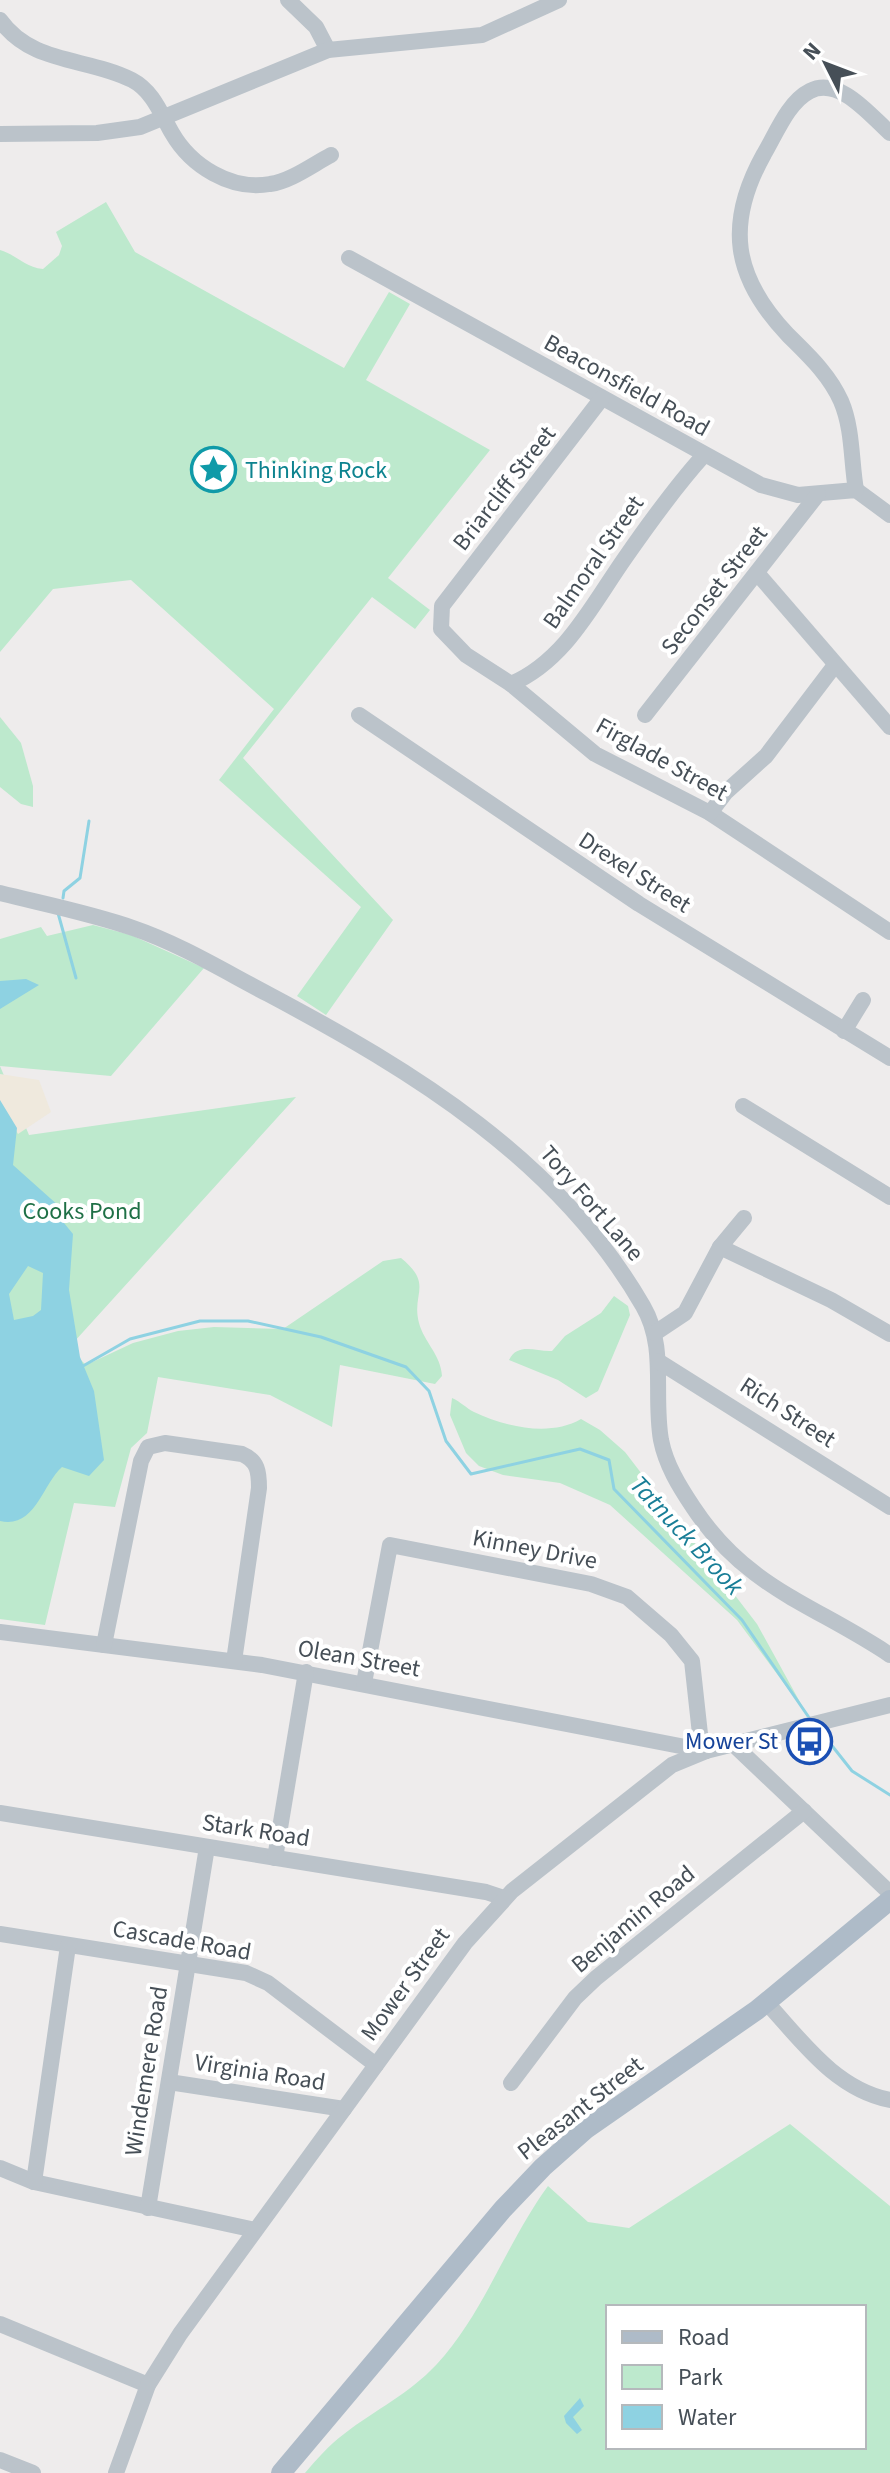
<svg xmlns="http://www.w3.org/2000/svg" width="890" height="2473" viewBox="0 0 890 2473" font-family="'Source Sans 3',sans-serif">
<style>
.green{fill:#bde9cd;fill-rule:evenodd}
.sand{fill:#efe9dd}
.water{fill:#8ed2e2;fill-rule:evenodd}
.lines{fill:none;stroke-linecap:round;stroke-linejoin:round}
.stream{stroke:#8ed2e2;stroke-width:3}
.minor{stroke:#bbc3ca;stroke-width:16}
.major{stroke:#aebbc8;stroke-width:20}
.labels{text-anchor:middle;stroke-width:8;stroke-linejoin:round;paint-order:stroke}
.street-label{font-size:24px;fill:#464f57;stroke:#fff}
.culture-label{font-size:24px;fill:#0d838f;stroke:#fff;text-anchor:start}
.park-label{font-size:24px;fill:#1f7046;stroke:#fff}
.transit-label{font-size:24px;fill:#164399;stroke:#fff;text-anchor:end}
.water-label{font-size:26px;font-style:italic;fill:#197e97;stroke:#fff}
</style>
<rect width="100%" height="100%" fill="#eeecec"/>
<g class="green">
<path d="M 106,202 L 135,252 L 344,368 L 389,292 L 410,304 L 366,380 L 490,450 L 388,578 L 430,610 L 415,629 L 372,597 L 243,758 L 393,920 L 326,1015 L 297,996 L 361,907 L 219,780 L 274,709 L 131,580 L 53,589 L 0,652 L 0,250 C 17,255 24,267 43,269 L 59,255 L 62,246 L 56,232 Z"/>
<path d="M 0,717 L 21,743 L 33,786 L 33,807 L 21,804 L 0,787 Z"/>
<path d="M 93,925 L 131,935 L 204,968 L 111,1076 L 0,1066 L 29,1135 L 296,1097 L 74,1342 L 79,1358 L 86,1365 L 133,1343 L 178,1331 L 214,1327 L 283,1329 L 383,1261 L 401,1258 C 434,1285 411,1293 419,1323 C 424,1342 441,1355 442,1376 L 435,1384 L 340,1365 L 332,1427 L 270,1395 L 158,1377 L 147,1433 L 131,1448 L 115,1507 L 74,1503 L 45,1625 L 0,1619 L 0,939 L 41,927 L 47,936 Z"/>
<path d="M 614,1296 L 628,1306 L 630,1315 L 598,1391 L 586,1398 L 558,1380 L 509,1360 C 518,1342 536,1352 552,1351 L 565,1336 L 601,1313 Z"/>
<path d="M 452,1398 C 461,1402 466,1408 474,1412 C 506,1427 550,1437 581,1419 L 600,1430 L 625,1452 L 757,1624 L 806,1713 L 737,1620 L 610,1505 L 560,1483 L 503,1475 L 479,1466 L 466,1453 L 450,1415 Z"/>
<path d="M 790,2124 L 890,2206 L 890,2473 L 305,2473 C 317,2459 329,2445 344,2434 C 376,2409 408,2395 437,2364 C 484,2313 507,2242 548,2186 L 588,2222 L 629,2228 ZM 608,2307 L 864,2307 L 864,2447 L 608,2447 Z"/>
</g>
<path class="sand" d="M 0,1074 L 39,1080 L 51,1112 L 18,1134 L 0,1102 Z"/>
<g class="water">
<path d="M 26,979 L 39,985 L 0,1009 L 0,981 Z"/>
<path d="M 0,1100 L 17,1128 L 13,1165 L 60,1207 L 64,1223 L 73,1234 L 69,1290 L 80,1357 L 94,1391 L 104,1460 L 89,1476 L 62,1467 C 42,1485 35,1529 0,1521 ZM 28,1266 L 43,1273 L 41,1310 L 33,1316 L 14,1320 L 9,1294 Z"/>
<path d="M 580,2398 L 584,2406 L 573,2417 L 582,2430 L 577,2434 L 566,2423 L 564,2416 Z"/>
</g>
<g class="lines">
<g class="stream">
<path d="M 63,898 L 64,891 L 80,878 L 89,821"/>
<path d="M 58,913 L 76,978"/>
<path d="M 83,1366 L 130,1339 L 200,1321 L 248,1321 L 321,1337 L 406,1367 L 429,1391 L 446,1441 L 471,1474 L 580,1449 L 609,1460 L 614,1489 L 742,1620 L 810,1719"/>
<path d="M 818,1728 L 852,1771 L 890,1795"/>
</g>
<g class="minor">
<path d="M 288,0 L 316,27 L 328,50"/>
<path d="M 0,20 C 32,65 87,57 132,80 C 153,91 161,114 172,133 C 191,166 231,191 270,184 C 291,181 312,165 331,155"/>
<path d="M 0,134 L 97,133 L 140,127 L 328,50 L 482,35 L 559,0"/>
<path d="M 349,258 L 761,485 L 798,495 L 856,490 L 890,515"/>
<path d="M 602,398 L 442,606 L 441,629 L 466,655 L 511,684 L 595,754 L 710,813 L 890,932"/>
<path d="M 856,490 C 851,461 853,429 841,401 C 829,374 808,355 788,335 C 733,277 725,224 764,154 C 776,134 788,102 810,91 C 839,76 870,115 890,133"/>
<path d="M 757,573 L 890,727"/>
<path d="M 511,684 C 565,661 592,605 625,558 C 650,522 675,487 704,455"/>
<path d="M 359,715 L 639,904 L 890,1058"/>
<path d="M 645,715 L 818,494"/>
<path d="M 710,813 L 726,792 L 766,756 L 835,665"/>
<path d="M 0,893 C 44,904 90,913 133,928 C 180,944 224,971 268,994 C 413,1071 559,1160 643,1306 C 667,1347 653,1394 661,1440 C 666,1465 679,1486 693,1507 C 747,1589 814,1604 890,1655"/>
<path d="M 844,1031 L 863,1000"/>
<path d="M 743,1106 L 890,1197"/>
<path d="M 720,1247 L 831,1300 L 890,1334"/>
<path d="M 655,1333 L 685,1313 L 720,1247 L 744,1218"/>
<path d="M 658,1361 L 890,1507"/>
<path d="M 0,1632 L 262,1665 L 706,1751"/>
<path d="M 104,1645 L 141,1461 L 148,1447 L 165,1443 L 242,1454 C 258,1461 259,1472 259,1488 L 234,1661"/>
<path d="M 364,1683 L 390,1545 L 591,1584 L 627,1597 L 671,1635 L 692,1661 L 700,1734 L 706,1751"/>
<path d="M 733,1744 L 890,1893"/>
<path d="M 0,1813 L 486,1892 L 504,1898"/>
<path d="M 275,1858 L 306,1672"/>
<path d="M 0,1934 L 246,1973 L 268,1983 L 376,2065"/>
<path d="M 766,2002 C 802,2041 835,2089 890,2100"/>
<path d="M 169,2082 L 344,2109"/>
<path d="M 511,2083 L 575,1998 L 596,1978 L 804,1811"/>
<path d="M 0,2168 L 34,2182 L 255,2230"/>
<path d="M 34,2182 L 68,1946"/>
<path d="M 148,2208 L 207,1847"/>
<path d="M 0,2324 L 148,2385"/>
<path d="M 0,2460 L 33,2473"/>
<path d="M 116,2473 L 148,2385 L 180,2334 L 465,1943 L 512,1891 L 672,1765 L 706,1751 L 890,1705"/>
</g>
<path class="major" d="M 281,2473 L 503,2209 L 543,2167 L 586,2129 L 757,2010 L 890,1900"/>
</g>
<defs>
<symbol id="sight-ring" viewBox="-11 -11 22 22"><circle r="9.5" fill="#fff" stroke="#0f9aa8" stroke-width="1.5"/><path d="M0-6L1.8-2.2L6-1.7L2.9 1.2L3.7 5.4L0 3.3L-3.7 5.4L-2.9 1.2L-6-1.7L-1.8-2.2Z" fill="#0f9aa8"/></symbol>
<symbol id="bus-ring" viewBox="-11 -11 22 22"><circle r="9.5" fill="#fff" stroke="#1a4fb4" stroke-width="1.5"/><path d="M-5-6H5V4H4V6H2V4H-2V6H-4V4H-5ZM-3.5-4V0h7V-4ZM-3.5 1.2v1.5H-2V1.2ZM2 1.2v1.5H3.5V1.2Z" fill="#1a4fb4"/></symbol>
</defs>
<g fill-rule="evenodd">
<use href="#sight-ring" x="188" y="444" width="51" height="51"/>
<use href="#bus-ring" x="784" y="1716" width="51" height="51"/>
</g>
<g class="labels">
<g class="street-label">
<text transform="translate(627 385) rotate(29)" y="8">Beaconsfield Road</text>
<text transform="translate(504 488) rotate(-52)" y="8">Briarcliff Street</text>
<text transform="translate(593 562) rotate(-55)" y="8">Balmoral Street</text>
<text transform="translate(714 590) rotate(-52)" y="8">Seconset Street</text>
<text transform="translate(662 759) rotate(29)" y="8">Firglade Street</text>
<text transform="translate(635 872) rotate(33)" y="8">Drexel Street</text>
<text transform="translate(592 1203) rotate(49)" y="8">Tory Fort Lane</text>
<text transform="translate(788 1412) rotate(33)" y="8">Rich Street</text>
<text transform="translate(535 1549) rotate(11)" y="8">Kinney Drive</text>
<text transform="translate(359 1658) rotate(10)" y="8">Olean Street</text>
<text transform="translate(256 1830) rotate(9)" y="8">Stark Road</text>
<text transform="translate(633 1919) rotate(-40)" y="8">Benjamin Road</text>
<text transform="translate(182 1940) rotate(10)" y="8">Cascade Road</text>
<text transform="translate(405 1984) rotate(-54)" y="8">Mower Street</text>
<text transform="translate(146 2071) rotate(-81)" y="8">Windemere Road</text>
<text transform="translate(260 2072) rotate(9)" y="8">Virginia Road</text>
<text transform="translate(580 2108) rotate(-38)" y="8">Pleasant Street</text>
</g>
<g class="culture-label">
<text x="245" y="478">Thinking Rock</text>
</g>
<g class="park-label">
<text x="82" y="1219">Cooks Pond</text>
</g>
<g class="transit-label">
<text x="778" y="1749">Mower St</text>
</g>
<g class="water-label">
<text transform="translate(687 1535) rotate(47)" y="9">Tatnuck Brook</text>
</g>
</g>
<rect x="606" y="2305" width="260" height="144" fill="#ffffff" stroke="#b5b9bc" stroke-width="2"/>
<rect x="622" y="2331" width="40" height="12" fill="#aebbc8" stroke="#b5b9bc" stroke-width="2"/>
<text x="678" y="2345" font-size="24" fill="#464f57">Road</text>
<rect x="622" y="2365" width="40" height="24" fill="#bde9cd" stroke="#b5b9bc" stroke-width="2"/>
<text x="678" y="2385" font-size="24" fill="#464f57">Park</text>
<rect x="622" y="2405" width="40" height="24" fill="#8ed2e2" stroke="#b5b9bc" stroke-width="2"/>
<text x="678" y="2425" font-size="24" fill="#464f57">Water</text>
<g transform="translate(826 64) rotate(312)" stroke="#ffffff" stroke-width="6" paint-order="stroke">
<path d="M0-6L14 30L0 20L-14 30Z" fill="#464f57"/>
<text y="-12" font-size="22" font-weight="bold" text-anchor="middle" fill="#464f57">N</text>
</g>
</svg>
